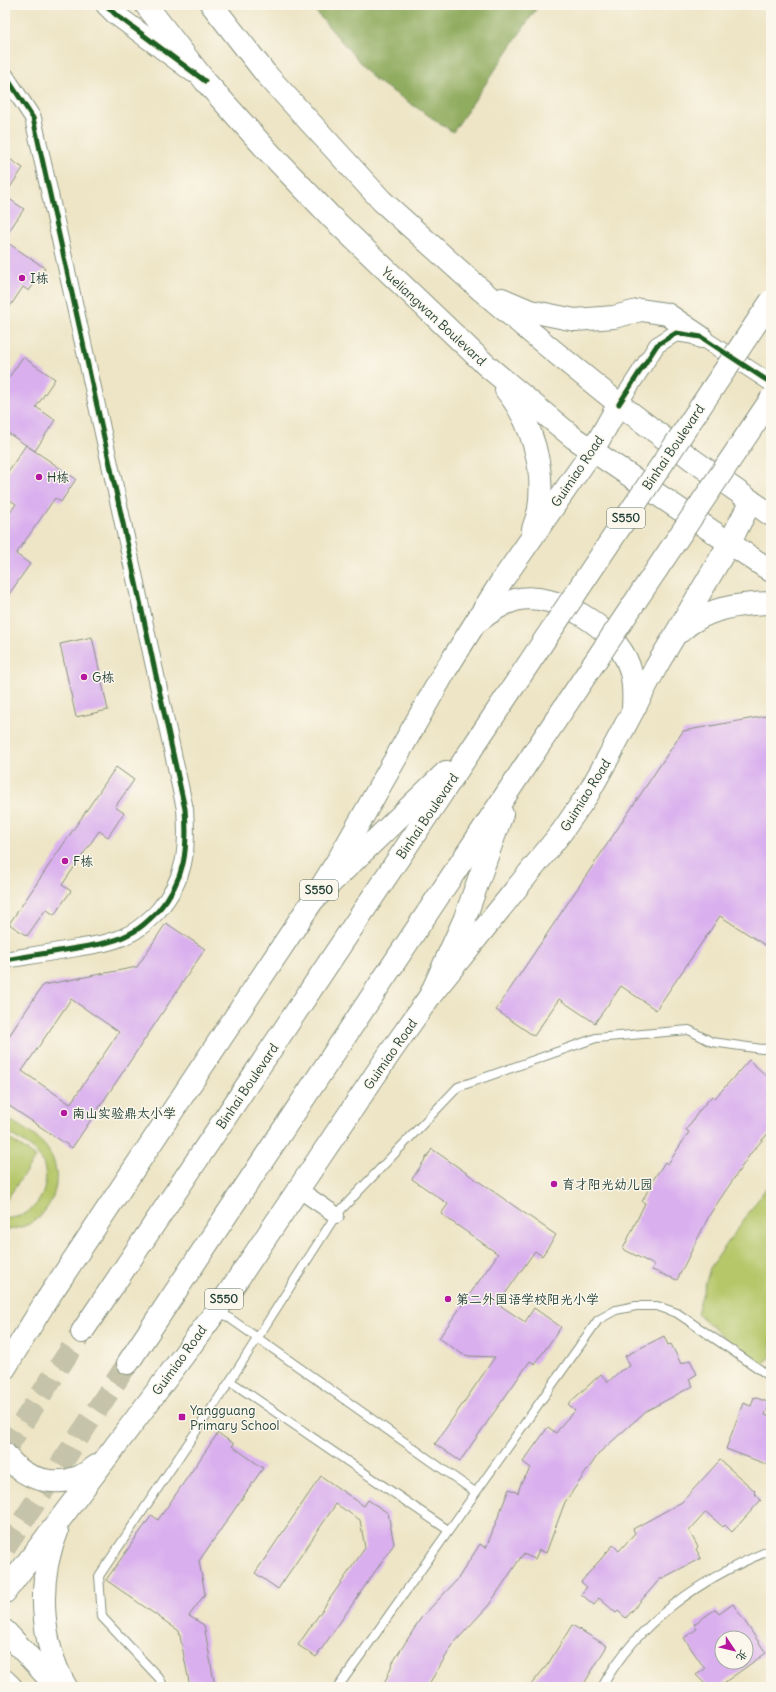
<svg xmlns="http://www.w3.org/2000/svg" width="776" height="1692" viewBox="0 0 776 1692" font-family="Delius,'LXGW WenKai TC',sans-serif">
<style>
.green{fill:#b6c76a;stroke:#6a824f}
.forest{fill:#90ac5e;stroke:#587449}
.building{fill:#d9afee;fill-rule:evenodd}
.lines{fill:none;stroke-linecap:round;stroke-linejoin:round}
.trunk-tunnel{stroke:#c5c3a9;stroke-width:22;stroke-dasharray:22 11;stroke-linecap:butt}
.service-casing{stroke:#86917d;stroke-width:10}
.minor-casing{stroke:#86917d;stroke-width:18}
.tertiary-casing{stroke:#86917d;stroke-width:22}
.secondary-casing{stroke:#86917d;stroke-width:24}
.primary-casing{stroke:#86917d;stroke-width:24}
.trunk-casing{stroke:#86917d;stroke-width:24}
.service{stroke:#fff;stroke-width:8}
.minor{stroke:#fff;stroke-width:16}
.tertiary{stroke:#fff;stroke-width:20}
.secondary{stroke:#fff;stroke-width:22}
.primary{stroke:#fff;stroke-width:22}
.trunk{stroke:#fff;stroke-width:22}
.trunk-bridge-casing{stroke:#86917d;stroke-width:24;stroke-linecap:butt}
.trunk-bridge{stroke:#fff;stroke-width:22}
.cycleway-casing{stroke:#fbf7ec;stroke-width:8}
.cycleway{stroke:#1b5e20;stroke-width:5}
.poi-dot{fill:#b5179e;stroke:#fbf7ec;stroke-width:1.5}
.labels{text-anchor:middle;stroke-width:3;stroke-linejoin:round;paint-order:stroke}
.shield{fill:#fbf7ec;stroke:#61756b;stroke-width:1}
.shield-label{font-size:12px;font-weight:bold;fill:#1f3d34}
.poi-label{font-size:13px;fill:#1f3d34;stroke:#fbf7ec;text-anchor:start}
.street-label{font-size:13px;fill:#1f3d34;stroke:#fbf7ec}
</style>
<rect width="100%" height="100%" fill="#fbf7ec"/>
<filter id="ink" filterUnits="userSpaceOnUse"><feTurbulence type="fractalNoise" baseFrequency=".025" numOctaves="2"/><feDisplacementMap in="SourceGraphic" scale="8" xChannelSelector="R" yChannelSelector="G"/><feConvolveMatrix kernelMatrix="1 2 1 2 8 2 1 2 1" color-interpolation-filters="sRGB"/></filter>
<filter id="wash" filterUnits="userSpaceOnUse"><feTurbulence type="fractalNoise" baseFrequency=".012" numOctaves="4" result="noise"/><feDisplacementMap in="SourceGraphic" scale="16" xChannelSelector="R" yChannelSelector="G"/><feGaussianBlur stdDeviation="0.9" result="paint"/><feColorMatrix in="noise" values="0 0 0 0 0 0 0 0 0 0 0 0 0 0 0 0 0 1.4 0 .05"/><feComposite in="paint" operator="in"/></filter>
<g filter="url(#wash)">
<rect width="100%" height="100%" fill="#eee5c6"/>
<g class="green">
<path d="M 5,1117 C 19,1126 39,1136 48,1150 C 65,1175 55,1210 29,1224 C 21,1228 13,1229 5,1230 L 5,1218 C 36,1220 55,1185 41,1159 C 34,1146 17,1139 5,1131 Z"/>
<path d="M 5,1136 L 36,1157 L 5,1202 Z"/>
<path d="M 771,1181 L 771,1357 L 758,1368 L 697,1313 L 710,1268 Z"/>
</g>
<path class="forest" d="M 310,5 L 539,5 L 453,132 L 374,79 Z"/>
<g id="blocks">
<g class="building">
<path d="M 5,156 L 23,168 L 5,195 Z"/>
<path d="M 5,196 L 24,209 L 5,237 Z"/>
<path d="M 5,241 L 45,268 L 29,291 L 23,287 L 5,314 Z"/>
<path d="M 23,357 L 55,379 L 36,407 L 55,420 L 35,451 L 5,431 L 5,383 Z"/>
<path d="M 26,445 L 76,479 L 61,502 L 55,498 L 16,554 L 30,564 L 5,600 L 5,520 L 16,504 L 5,497 L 5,476 Z"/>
<path d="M 92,637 L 108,710 L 76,717 L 60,644 Z"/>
<path d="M 771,715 L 771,949 L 720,916 L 656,1010 L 621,986 L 595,1023 L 559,999 L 534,1036 L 496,1010 L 683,731 Z"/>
<path d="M 116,767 L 134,780 L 115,807 L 124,813 L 108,837 L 99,831 L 62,885 L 71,891 L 54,915 L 46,909 L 27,936 L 9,924 Z"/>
<path d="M 166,923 L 205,949 L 72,1148 L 5,1103 L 5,1042 L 43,985 L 137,967 ZM 71,999 L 119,1032 L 70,1104 L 22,1071 Z"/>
<path d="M 749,1060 L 771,1080 L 771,1130 L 751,1153 L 710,1214 L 677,1280 L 652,1270 L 654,1265 L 623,1249 L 645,1203 L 642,1202 L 653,1180 L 665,1162 L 668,1164 L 689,1132 L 686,1130 L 699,1111 L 712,1096 L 715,1098 Z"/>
<path d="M 432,1149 L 556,1235 L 542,1256 L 535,1251 L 498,1304 L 525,1322 L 534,1308 L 561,1327 L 535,1364 L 530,1361 L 460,1461 L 435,1444 L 495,1357 L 469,1356 L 462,1354 L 439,1338 L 498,1254 L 441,1214 L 448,1204 L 412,1179 Z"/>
<path d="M 664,1336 L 668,1345 L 671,1344 L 681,1364 L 690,1360 L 697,1374 L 689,1379 L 693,1386 L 646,1411 L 600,1452 L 565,1502 L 546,1553 L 539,1550 L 535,1559 L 523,1554 L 489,1605 L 454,1643 L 427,1687 L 383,1687 L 393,1662 L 421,1618 L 457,1580 L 480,1544 L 486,1548 L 509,1489 L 518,1493 L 521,1483 L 531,1468 L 523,1462 L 548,1427 L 556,1433 L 564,1422 L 575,1411 L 568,1404 L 601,1374 L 608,1382 L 620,1371 L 630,1366 L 625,1356 Z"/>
<path d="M 754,1397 L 770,1403 L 765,1415 L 771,1417 L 771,1466 L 726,1449 L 743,1403 L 751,1406 Z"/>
<path d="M 218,1433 L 234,1444 L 232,1446 L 263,1468 L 199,1561 L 205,1594 L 189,1616 L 204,1625 L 215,1687 L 190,1687 L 179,1631 L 106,1580 L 152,1515 L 158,1520 Z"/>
<path d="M 720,1460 L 755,1491 L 754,1493 L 761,1500 L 732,1532 L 725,1525 L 723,1527 L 706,1512 L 689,1531 L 698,1547 L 696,1549 L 701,1558 L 659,1580 L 626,1618 L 618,1611 L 616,1613 L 599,1598 L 594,1605 L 581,1594 L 587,1587 L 581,1582 L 613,1545 L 619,1551 L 635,1533 L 633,1529 L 682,1502 Z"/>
<path d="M 321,1476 L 364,1506 L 368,1500 L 388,1513 L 394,1544 L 316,1657 L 298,1645 L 365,1548 L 360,1520 L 336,1504 L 278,1589 L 255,1573 Z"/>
<path d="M 733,1604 L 766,1653 L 718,1687 L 708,1687 L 696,1675 L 705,1669 L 684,1638 L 697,1629 L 694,1624 L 716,1609 L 719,1614 ZM 722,1638 L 746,1638 L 746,1662 L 722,1662 Z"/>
<path d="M 572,1625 L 607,1646 L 582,1687 L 529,1687 L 548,1664 Z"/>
</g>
</g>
</g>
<g filter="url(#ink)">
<use href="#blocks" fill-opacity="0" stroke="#86917d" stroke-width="1"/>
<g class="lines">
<g class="trunk-tunnel">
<path d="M 5,1450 L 82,1332"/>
<path d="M 5,1548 L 128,1363"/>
</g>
<defs>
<g id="service">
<path d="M 218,1310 L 475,1492"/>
<path d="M 230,1381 L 448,1530"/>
<path d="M 164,1687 L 159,1678 L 102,1617 L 99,1576 L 230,1381 L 336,1215 L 458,1087 L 596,1038 L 689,1030 L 712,1042 L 762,1049 L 771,1048"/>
<path d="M 338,1687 L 598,1320 L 616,1310 L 636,1306 L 657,1306 L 677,1313 L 771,1377"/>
<path d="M 602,1687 C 638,1621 703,1577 771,1550"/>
</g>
<g id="minor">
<path d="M 5,75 L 33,118 L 119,505 L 185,809 C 188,850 186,878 158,911 C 149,920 139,930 127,935 C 112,943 94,945 77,948 C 53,952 29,956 5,960"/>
<path d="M 619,404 L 657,345 L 676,333 L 701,337 L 771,383"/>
<path d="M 298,1189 L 336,1215"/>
</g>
<path id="tertiary" d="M 106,5 L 115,14 L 193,72"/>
<g id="secondary">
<path d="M 5,1631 L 57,1687"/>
<path d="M 5,1681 L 11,1687"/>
</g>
<g id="primary">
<path d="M 146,5 L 205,81 L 265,148 L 331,217 L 487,366 L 574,438 L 771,571"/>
<path d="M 212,5 L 266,74 L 382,201 L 481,290 L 551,349 L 619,404 L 693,460 L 771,515"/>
<path d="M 502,299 L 530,311 L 575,320 L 614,317 L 641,310 L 667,314 L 701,337"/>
<path d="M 506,390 C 532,422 545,468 539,509 C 538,515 535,523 533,529"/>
<path d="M 480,620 C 490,612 502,604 515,600 C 555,590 616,628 629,666 C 634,680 634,693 633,708"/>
<path d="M 681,631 C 704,608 740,604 771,603"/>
<path d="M 5,1368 L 44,1304 L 313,900 L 341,855 L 445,671 L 501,582 L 593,450 L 619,404"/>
<path d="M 5,1454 C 26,1484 67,1491 96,1466"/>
<path d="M 57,1532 C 37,1579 40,1642 66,1687"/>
<path d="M 5,1592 L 160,1387 L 217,1310 L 392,1050 L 430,996 L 561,833 L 588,794 L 608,758 L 656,667 L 729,544 L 751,501"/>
</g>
<g id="trunk">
<path d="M 313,900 L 446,772"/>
<path d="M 430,996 L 465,918 L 502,814"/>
<path d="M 82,1332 L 481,735"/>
<path d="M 128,1363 L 525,766"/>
</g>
</defs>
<use href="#service" class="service-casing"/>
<use href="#minor" class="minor-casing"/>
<use href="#tertiary" class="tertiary-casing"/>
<use href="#secondary" class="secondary-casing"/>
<use href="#primary" class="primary-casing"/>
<use href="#trunk" class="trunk-casing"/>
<use href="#service" class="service"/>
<use href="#minor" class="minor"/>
<use href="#tertiary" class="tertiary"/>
<use href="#secondary" class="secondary"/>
<use href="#primary" class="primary"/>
<use href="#trunk" class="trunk"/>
<defs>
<g id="trunk-bridge">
<path d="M 481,735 L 771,301"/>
<path d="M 525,766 L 771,399"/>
</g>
</defs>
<use href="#trunk-bridge" class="trunk-bridge-casing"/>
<use href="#trunk-bridge" class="trunk-bridge"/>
<defs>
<g id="cycleway">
<path d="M 106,5 L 115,14 L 205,81"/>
<path d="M 5,75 L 33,118 L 119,505 L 185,809 C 188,850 186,878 158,911 C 149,920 139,930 127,935 C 112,943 94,945 77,948 C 53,952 29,956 5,960"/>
<path d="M 619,404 L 657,345 L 676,333 L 701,337 L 771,383"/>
</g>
</defs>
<use href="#cycleway" class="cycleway-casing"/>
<use href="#cycleway" class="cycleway"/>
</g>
</g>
<g class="poi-dot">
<circle cx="22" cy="278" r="4"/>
<circle cx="39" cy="477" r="4"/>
<circle cx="84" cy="677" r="4"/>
<circle cx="65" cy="861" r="4"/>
<circle cx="64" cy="1113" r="4"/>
<circle cx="554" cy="1184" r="4"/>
<circle cx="448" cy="1299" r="4"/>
<rect x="178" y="1413" width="8" height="8" rx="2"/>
</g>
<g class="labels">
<g class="shield">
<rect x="607" y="508" width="38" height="20" rx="3"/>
<rect x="300" y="880" width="38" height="20" rx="3"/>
<rect x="205" y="1289" width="38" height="20" rx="3"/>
</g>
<g class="shield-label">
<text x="626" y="522">S550</text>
<text x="319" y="894">S550</text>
<text x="224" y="1303">S550</text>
</g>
<g class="poi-label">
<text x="30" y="283">I栋</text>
<text x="47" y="482">H栋</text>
<text x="92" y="682">G栋</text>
<text x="73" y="866">F栋</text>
<text x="72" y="1118">南山实验鼎太小学</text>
<text x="562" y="1189">育才阳光幼儿园</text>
<text x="456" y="1304">第二外国语学校阳光小学</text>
<text x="190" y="1415">Yangguang<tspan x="190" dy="15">Primary School</tspan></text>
</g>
<g class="street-label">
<text transform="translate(434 316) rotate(43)" y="5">Yueliangwan Boulevard</text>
<text transform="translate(673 447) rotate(-56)" y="5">Binhai Boulevard</text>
<text transform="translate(577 471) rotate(-56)" y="5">Guimiao Road</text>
<text transform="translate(585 795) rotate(-58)" y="5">Guimiao Road</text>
<text transform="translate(427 816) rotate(-56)" y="5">Binhai Boulevard</text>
<text transform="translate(390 1054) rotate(-55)" y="5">Guimiao Road</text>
<text transform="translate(247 1086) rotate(-56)" y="5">Binhai Boulevard</text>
<text transform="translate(179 1360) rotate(-54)" y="5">Guimiao Road</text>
</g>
</g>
<rect width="776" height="1692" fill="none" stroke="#fbf7ec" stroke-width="20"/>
<g transform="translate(734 1650) rotate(125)"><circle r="19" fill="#fbf7ec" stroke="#a3ada2"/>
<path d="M0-3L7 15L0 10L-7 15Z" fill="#b5179e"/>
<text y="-6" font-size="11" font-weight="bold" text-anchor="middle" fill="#1f3d34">北</text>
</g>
</svg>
